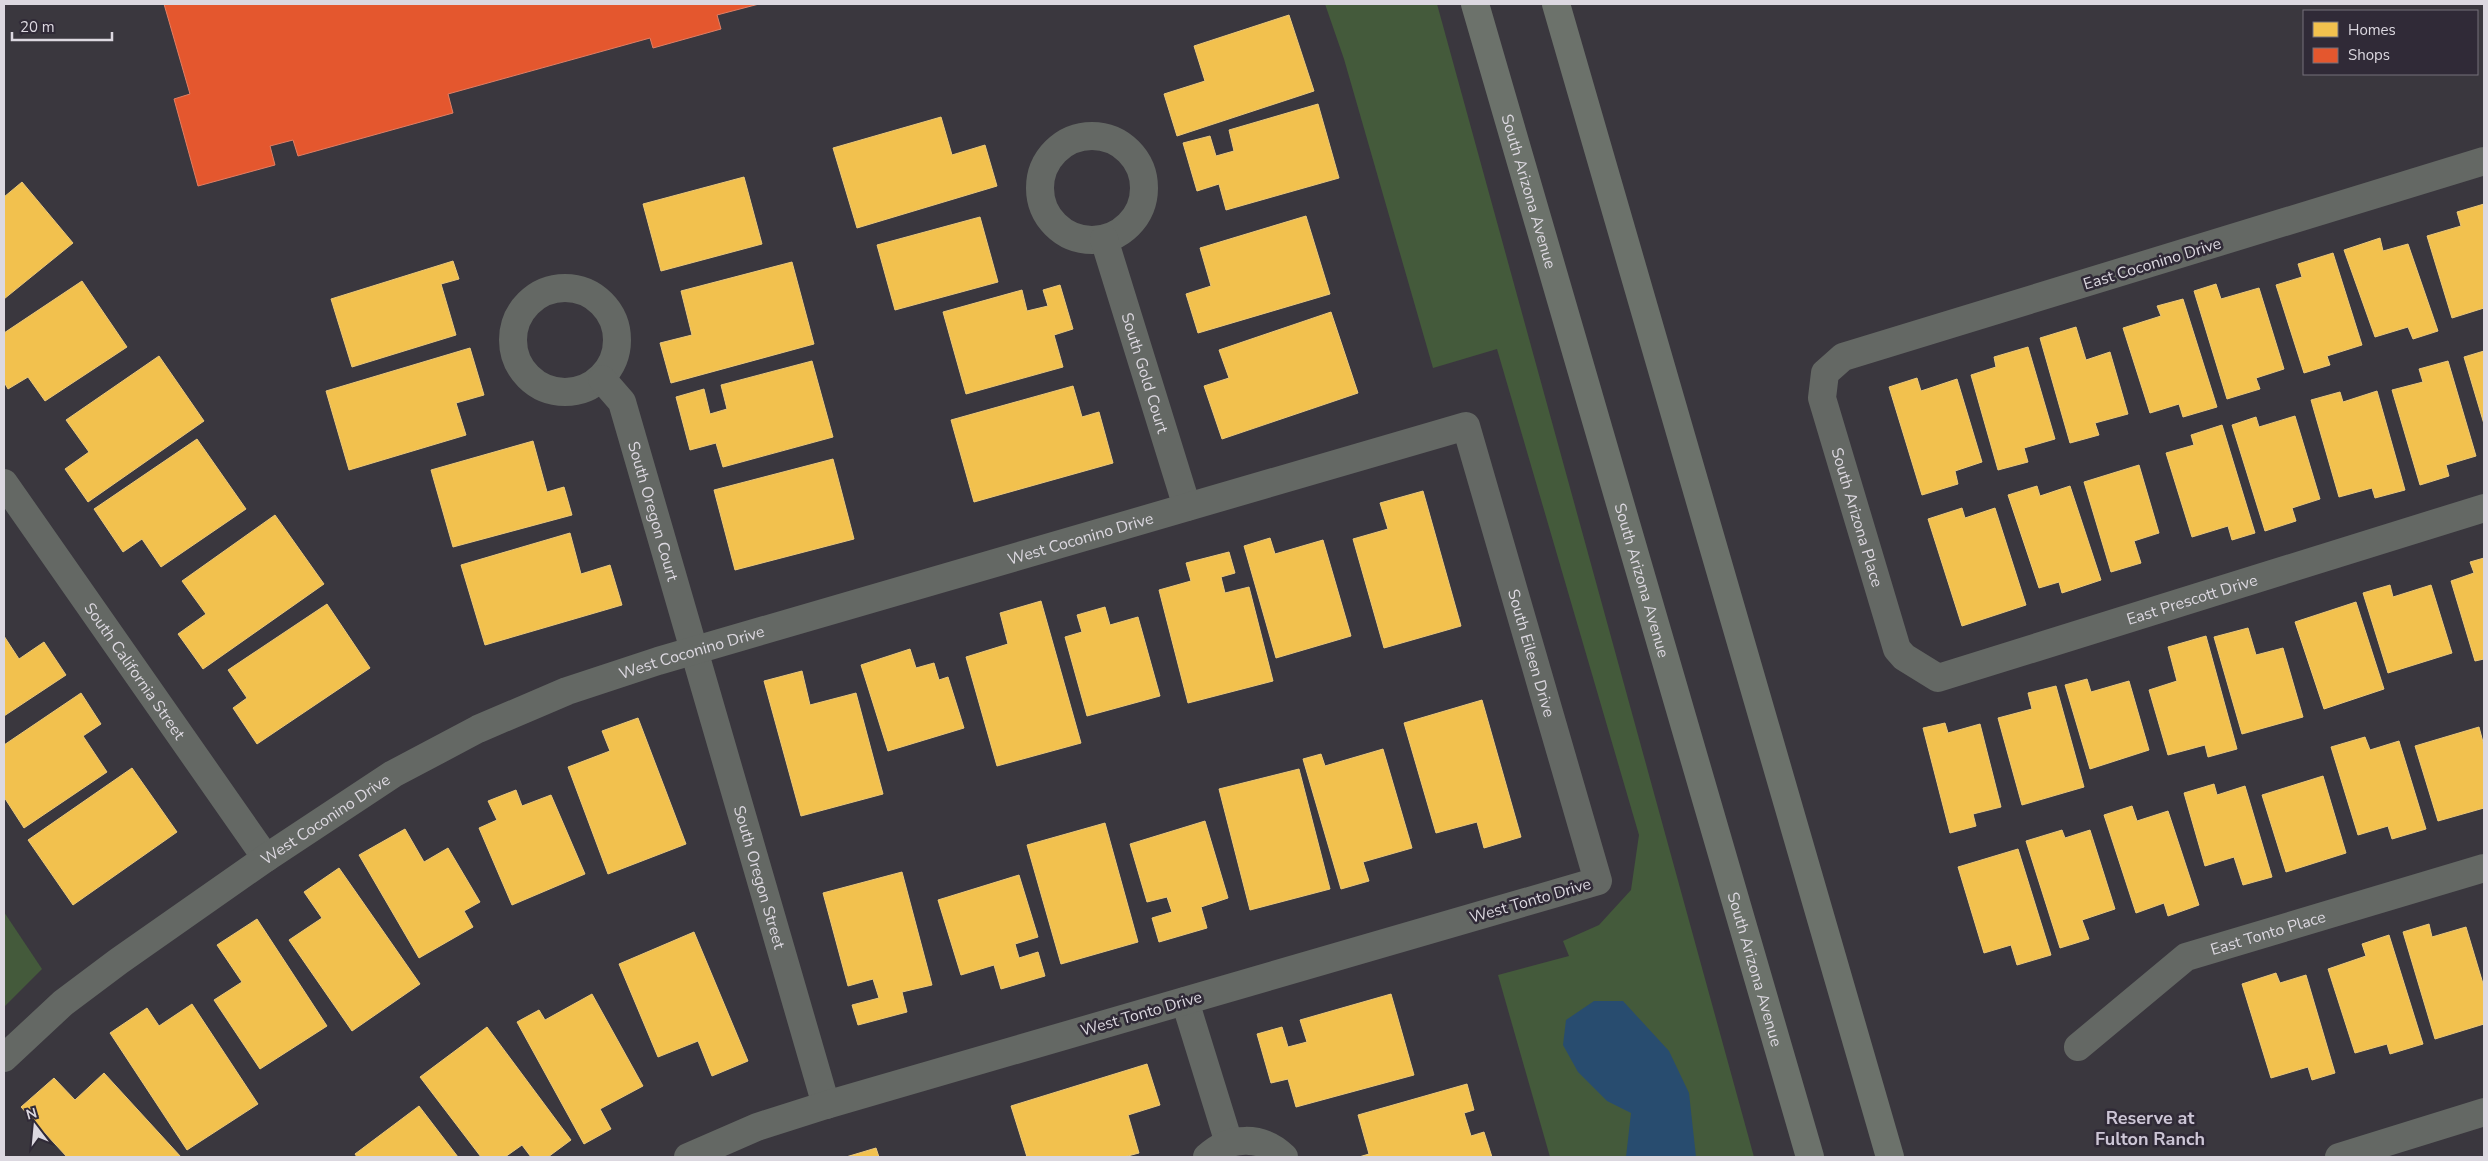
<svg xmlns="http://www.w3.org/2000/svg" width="2488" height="1161" viewBox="0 0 2488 1161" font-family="'Nunito Sans',sans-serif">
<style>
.green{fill:#445a3b}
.water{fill:#284c6f}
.homes{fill:#f2c14e;stroke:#ebc87a}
.shops{fill:#e4572e;stroke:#e27e63}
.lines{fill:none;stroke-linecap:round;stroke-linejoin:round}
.street{stroke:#646864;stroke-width:28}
.primary{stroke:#6c726b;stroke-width:28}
.labels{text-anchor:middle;stroke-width:5;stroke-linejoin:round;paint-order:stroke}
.street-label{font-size:16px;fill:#dcd8e0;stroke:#302a37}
.neighbourhood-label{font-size:18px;font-weight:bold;fill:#cdc6d6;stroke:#302a37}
</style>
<rect width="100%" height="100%" fill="#3a373e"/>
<g class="green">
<path d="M 1325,4 L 1437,4 L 1754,1157 L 1550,1157 L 1498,975 L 1569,956 L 1563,941 L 1599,925 L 1631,890 L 1639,835 L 1497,349 L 1433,368 L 1344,59 Z"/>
<path d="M 4,912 L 42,969 L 4,1007 Z"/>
</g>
<path class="water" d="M 1594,1001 L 1623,1001 L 1669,1051 L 1689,1093 L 1696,1157 L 1626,1157 L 1631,1113 L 1607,1101 L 1578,1072 L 1563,1045 L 1566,1020 Z"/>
<g class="homes">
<path d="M 1289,15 L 1314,91 L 1177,136 L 1164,94 L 1205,81 L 1194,46 Z"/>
<path d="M 1318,104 L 1339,178 L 1226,210 L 1219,184 L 1197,191 L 1183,143 L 1210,136 L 1216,156 L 1234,151 L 1229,130 Z"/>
<path d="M 941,117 L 952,155 L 985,145 L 997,186 L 857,228 L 833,148 Z"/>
<path d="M 744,177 L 762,244 L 661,271 L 643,204 Z"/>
<path d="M 22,182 L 73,243 L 4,299 L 4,197 Z"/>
<path d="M 2484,204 L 2484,308 L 2452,318 L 2427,236 L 2461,226 L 2457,212 Z"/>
<path d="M 1306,216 L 1330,294 L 1198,333 L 1186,294 L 1211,286 L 1200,248 Z"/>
<path d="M 980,217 L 998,282 L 895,310 L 877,245 Z"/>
<path d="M 2380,238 L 2383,251 L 2408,244 L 2438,331 L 2413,339 L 2408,327 L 2375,337 L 2344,250 Z"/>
<path d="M 2333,253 L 2362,345 L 2327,356 L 2330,365 L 2304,373 L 2276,285 L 2302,277 L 2298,264 Z"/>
<path d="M 453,261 L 459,279 L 441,284 L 456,335 L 352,367 L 331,299 Z"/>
<path d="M 792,262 L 814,344 L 671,383 L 660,343 L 692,335 L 681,291 Z"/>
<path d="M 82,281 L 127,347 L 45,401 L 28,377 L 8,389 L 4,382 L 4,333 Z"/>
<path d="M 2216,284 L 2221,299 L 2259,288 L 2284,369 L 2256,378 L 2260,389 L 2227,399 L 2194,291 Z"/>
<path d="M 1060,285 L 1073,329 L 1054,335 L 1063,367 L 966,394 L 943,312 L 1022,290 L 1027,311 L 1048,306 L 1043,290 Z"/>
<path d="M 2183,299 L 2217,407 L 2183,417 L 2179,404 L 2150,413 L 2123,328 L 2161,316 L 2157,306 Z"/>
<path d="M 1331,312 L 1358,393 L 1222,439 L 1204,386 L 1229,378 L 1219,350 Z"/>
<path d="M 2076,327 L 2086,360 L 2110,352 L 2128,414 L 2095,423 L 2099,435 L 2070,443 L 2040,338 Z"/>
<path d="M 2028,347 L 2055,439 L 2024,448 L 2028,462 L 1998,470 L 1971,375 L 1996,367 L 1994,357 Z"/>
<path d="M 470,348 L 484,395 L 456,403 L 466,435 L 349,470 L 326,391 Z"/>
<path d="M 2484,351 L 2484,424 L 2464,357 Z"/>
<path d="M 159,356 L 204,421 L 88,502 L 65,469 L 89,452 L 66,420 Z"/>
<path d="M 812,361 L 833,437 L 723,467 L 716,443 L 690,450 L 676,397 L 704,389 L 710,414 L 727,409 L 721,385 Z"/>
<path d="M 2448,361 L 2476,456 L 2446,465 L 2449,476 L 2420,485 L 2392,390 L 2423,382 L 2419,369 Z"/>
<path d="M 1917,378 L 1921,391 L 1957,379 L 1982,462 L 1955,471 L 1958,484 L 1922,495 L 1889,387 Z"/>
<path d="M 1073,386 L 1082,417 L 1099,412 L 1113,463 L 974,502 L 951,420 Z"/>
<path d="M 2377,391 L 2405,490 L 2375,498 L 2372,488 L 2339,497 L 2311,400 L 2340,392 L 2343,402 Z"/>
<path d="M 2295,416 L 2320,499 L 2292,508 L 2296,521 L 2265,531 L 2232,425 L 2256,417 L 2259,427 Z"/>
<path d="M 2222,425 L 2255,533 L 2232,540 L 2228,526 L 2192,537 L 2166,453 L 2194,445 L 2191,435 Z"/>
<path d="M 197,439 L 246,509 L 161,567 L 142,539 L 123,552 L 94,509 Z"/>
<path d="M 533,441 L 547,492 L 564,487 L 572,515 L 453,547 L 431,470 Z"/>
<path d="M 833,459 L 854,539 L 735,570 L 714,490 Z"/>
<path d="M 2139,465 L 2159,533 L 2134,541 L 2141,563 L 2111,572 L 2084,482 Z"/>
<path d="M 2037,486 L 2040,496 L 2070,486 L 2101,580 L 2062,593 L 2059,582 L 2039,588 L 2008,495 Z"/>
<path d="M 1423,491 L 1461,626 L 1384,648 L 1353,539 L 1388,529 L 1380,503 Z"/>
<path d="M 1962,508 L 1965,518 L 1995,508 L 2026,605 L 1962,626 L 1928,519 Z"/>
<path d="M 275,515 L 324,584 L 203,669 L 178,634 L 206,614 L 182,581 Z"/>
<path d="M 570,533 L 581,574 L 610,565 L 622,605 L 485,645 L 461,565 Z"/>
<path d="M 1270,538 L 1275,554 L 1323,540 L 1351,636 L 1276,658 L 1244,546 Z"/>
<path d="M 1229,552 L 1235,573 L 1221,577 L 1225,593 L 1249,587 L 1273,681 L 1188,703 L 1159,590 L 1191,581 L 1186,563 Z"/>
<path d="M 2484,558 L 2484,659 L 2475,661 L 2451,581 L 2474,573 L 2470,562 Z"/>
<path d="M 2390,585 L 2393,597 L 2431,585 L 2452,653 L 2388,673 L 2363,593 Z"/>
<path d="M 1041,601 L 1081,743 L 997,766 L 966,657 L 1008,644 L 1000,613 Z"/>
<path d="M 2356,602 L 2384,689 L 2324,709 L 2295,622 Z"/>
<path d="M 327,604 L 370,668 L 257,744 L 233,708 L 247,698 L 228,670 Z"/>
<path d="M 1105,607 L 1110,625 L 1138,617 L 1160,696 L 1087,716 L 1065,637 L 1082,632 L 1077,615 Z"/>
<path d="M 2248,628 L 2256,655 L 2283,648 L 2303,717 L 2242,734 L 2214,637 Z"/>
<path d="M 4,636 L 19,659 L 44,642 L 66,675 L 4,716 Z"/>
<path d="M 2206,636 L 2237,749 L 2208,757 L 2205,745 L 2168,755 L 2149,690 L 2177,681 L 2168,647 Z"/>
<path d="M 910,649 L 916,668 L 934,663 L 939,680 L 948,677 L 964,728 L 888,751 L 861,665 Z"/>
<path d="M 802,671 L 810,705 L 856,693 L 883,794 L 801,816 L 764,681 Z"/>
<path d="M 2087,679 L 2091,692 L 2129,681 L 2149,750 L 2090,769 L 2065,685 Z"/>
<path d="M 2056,686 L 2084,787 L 2022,805 L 1998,718 L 2032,709 L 2028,693 Z"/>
<path d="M 81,693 L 101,724 L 83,736 L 107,772 L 24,828 L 4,797 L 4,745 Z"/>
<path d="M 1482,700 L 1521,837 L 1484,848 L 1477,822 L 1436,833 L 1404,723 Z"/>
<path d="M 638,718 L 686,844 L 608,874 L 568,767 L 610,751 L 602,731 Z"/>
<path d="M 1945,723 L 1948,733 L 1980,724 L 2001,807 L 1973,814 L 1976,826 L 1950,833 L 1923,728 Z"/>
<path d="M 2479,727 L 2484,746 L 2484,808 L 2438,821 L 2415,746 Z"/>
<path d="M 2365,737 L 2370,750 L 2399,741 L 2426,829 L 2392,839 L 2388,826 L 2358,835 L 2331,747 Z"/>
<path d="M 1383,749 L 1412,848 L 1363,862 L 1369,881 L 1341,889 L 1303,759 L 1321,754 L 1325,766 Z"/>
<path d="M 132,768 L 177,832 L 73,905 L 28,840 Z"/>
<path d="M 1299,769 L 1330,889 L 1250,910 L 1219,789 Z"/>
<path d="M 2323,776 L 2346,853 L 2286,872 L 2262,795 Z"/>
<path d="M 2214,784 L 2217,795 L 2245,786 L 2272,877 L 2243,885 L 2234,857 L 2205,866 L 2184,793 Z"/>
<path d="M 516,790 L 522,806 L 551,795 L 585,874 L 512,905 L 479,828 L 497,820 L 488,801 Z"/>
<path d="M 2132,806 L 2137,821 L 2168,811 L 2199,905 L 2168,916 L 2164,903 L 2136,913 L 2104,815 Z"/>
<path d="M 1205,821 L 1228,898 L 1201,907 L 1207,928 L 1159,942 L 1152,918 L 1172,912 L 1167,897 L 1147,902 L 1130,844 Z"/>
<path d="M 1105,823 L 1138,942 L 1061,964 L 1027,845 Z"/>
<path d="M 405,829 L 424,862 L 448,848 L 480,902 L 464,911 L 473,927 L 419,958 L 359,855 Z"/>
<path d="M 2062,830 L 2065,838 L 2090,830 L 2115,909 L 2082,920 L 2089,939 L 2060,948 L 2026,841 Z"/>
<path d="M 2018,849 L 2051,955 L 2017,965 L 2011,945 L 1984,953 L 1958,867 Z"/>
<path d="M 339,868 L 420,984 L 352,1031 L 289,940 L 322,918 L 304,892 Z"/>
<path d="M 902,872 L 932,985 L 902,992 L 907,1012 L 858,1025 L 852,1005 L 879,998 L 873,979 L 848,986 L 823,893 Z"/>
<path d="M 1019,875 L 1038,937 L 1015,944 L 1019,958 L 1038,952 L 1045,976 L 1001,989 L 994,965 L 961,975 L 938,900 Z"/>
<path d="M 257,919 L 327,1026 L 260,1069 L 214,1000 L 242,982 L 217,945 Z"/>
<path d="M 2429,924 L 2432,937 L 2466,927 L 2484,987 L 2484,1024 L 2435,1039 L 2403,932 Z"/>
<path d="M 694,932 L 748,1061 L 712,1076 L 698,1041 L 658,1057 L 619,964 Z"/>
<path d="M 2389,935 L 2423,1044 L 2390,1054 L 2387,1044 L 2355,1053 L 2328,969 L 2366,956 L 2362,944 Z"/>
<path d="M 2276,973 L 2280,983 L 2306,975 L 2335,1073 L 2312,1080 L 2308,1067 L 2271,1078 L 2242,984 Z"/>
<path d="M 592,994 L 643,1086 L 600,1109 L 611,1129 L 584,1144 L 517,1022 L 539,1010 L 545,1020 Z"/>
<path d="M 1391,994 L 1414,1075 L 1296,1107 L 1288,1079 L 1271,1083 L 1257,1034 L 1282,1027 L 1288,1047 L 1307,1042 L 1300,1020 Z"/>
<path d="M 192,1004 L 258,1104 L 187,1150 L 110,1033 L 147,1008 L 159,1026 Z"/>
<path d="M 487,1027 L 571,1140 L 548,1157 L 531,1157 L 522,1145 L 505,1157 L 481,1157 L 420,1077 Z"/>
<path d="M 1147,1064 L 1160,1105 L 1128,1115 L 1139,1153 L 1124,1157 L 1027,1157 L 1011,1106 Z"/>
<path d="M 104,1073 L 181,1157 L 67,1157 L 21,1107 L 54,1078 L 75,1100 Z"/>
<path d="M 1467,1084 L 1474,1110 L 1464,1113 L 1471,1136 L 1484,1132 L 1492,1157 L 1359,1157 L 1369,1154 L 1358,1115 Z"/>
<path d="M 419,1106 L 458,1157 L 357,1157 L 355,1154 Z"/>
<path d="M 876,1148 L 879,1157 L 846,1157 Z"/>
</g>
<path class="shops" d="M 164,4 L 759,4 L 717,15 L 721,29 L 653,48 L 650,38 L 448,94 L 453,113 L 298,156 L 293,140 L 270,146 L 275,165 L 198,186 L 174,99 L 190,94 Z"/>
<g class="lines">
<g class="street">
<circle cx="1092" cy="188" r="52"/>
<path id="s1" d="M 2484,161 L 1843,357 L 1825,373 L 1822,398 L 1897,649 L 1904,657 L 1938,678 L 2484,508"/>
<path id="s2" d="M 1104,239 L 1187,507"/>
<circle cx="565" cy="340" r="52"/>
<path id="s3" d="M 602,379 L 622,402 L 826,1105"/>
<path id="s4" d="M 4,483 L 266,858"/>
<path d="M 1185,1001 L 1229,1143"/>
<path id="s5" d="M 2078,1047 L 2186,957 L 2484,868"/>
<path id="s6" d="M 4,1058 L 63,1003 L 119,961 L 266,858 L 393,774 L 478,729 L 567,691 L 658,661 L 1466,426 L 1598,881 L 826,1105 L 757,1127 L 688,1157"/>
<path d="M 1207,1157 C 1229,1136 1262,1135 1284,1157"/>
<path d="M 2339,1157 L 2484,1112"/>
</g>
<g class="primary">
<path id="s7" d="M 1475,4 L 1810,1157"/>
<path d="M 1556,4 L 1890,1157"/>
</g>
</g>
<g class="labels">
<g class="street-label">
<text dy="6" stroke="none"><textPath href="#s7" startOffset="195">South Arizona Avenue</textPath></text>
<text transform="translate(2152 263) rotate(-17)" y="6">East Coconino Drive</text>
<text dy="6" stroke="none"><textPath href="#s2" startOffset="140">South Gold Court</textPath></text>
<text dy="6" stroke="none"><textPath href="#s3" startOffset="144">South Oregon Court</textPath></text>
<text dy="6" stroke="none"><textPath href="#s1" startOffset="844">South Arizona Place</textPath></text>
<text dy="6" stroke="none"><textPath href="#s6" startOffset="1211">West Coconino Drive</textPath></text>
<text dy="6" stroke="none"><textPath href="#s7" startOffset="600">South Arizona Avenue</textPath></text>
<text dy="6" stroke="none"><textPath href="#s1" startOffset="1298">East Prescott Drive</textPath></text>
<text dy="6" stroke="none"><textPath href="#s6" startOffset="806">West Coconino Drive</textPath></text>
<text dy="6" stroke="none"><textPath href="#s6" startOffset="1849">South Eileen Drive</textPath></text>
<text dy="6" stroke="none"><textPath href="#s4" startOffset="229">South California Street</textPath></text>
<text dy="6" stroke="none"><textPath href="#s6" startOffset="401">West Coconino Drive</textPath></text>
<text dy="6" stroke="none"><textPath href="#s3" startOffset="525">South Oregon Street</textPath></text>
<text transform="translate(1530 900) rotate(-16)" y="6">West Tonto Drive</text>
<text dy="6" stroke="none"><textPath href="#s5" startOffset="226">East Tonto Place</textPath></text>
<text dy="6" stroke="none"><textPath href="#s7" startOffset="1005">South Arizona Avenue</textPath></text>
<text transform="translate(1141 1013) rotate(-16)" y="6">West Tonto Drive</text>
</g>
<g class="neighbourhood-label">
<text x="2150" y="1124">Reserve at<tspan x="2150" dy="21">Fulton Ranch</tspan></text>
</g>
</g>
<rect width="2488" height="1161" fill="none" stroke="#dcd8e0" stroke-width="10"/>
<rect x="2303" y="10" width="175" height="65" fill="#302a37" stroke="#75707b"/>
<rect x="2313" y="22" width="25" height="15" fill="#f2c14e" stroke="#75707b"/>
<text x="2348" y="35" font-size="15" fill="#dcd8e0">Homes</text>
<rect x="2313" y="48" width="25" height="15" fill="#e4572e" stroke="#75707b"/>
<text x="2348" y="60" font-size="15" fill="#dcd8e0">Shops</text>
<g transform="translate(35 1126) rotate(344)" stroke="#302a37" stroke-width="4" paint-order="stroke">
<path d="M0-4L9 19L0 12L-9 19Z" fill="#dcd8e0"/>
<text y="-8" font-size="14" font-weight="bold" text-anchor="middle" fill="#dcd8e0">N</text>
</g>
<path d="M12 32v8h100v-8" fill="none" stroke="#dcd8e0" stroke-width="2.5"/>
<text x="20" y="32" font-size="15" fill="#dcd8e0" stroke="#302a37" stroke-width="4" paint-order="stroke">20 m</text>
</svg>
